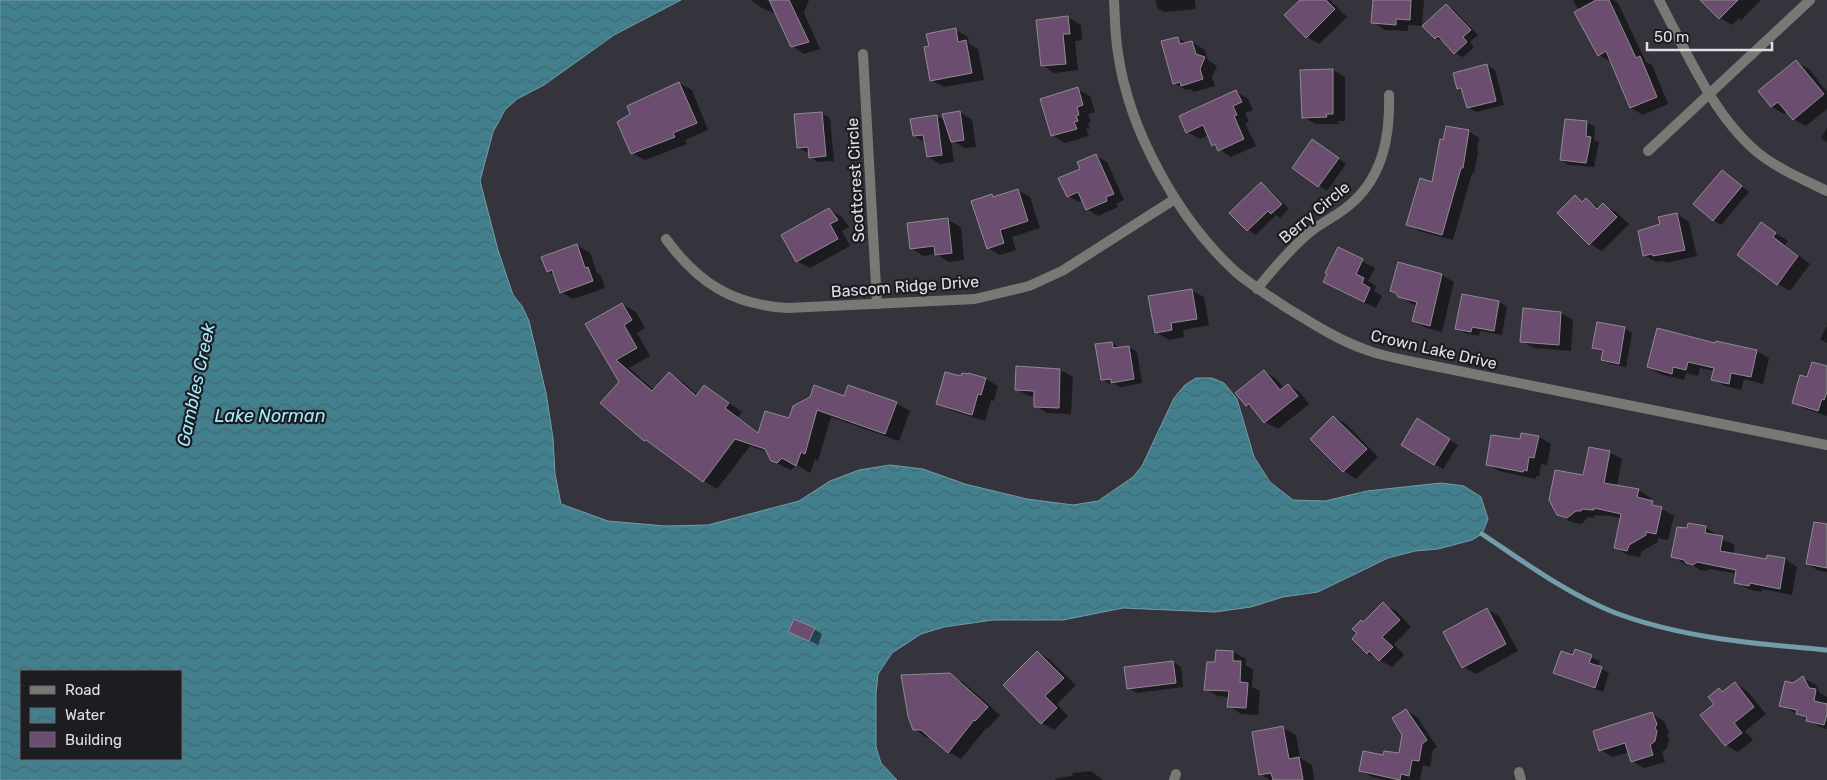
<svg xmlns="http://www.w3.org/2000/svg" width="1827" height="780" viewBox="0 0 1827 780" font-family="Rubik,sans-serif">
<style>
.water{fill:url(#water-waves);stroke:#729ca8;fill-rule:evenodd}
.shadow{fill:#0007}
.lines{fill:none;stroke-linecap:round;stroke-linejoin:round}
.stream{stroke:#729ca8;stroke-width:5}
.building{fill:#6b4d6f;stroke:#918a92}
.street{stroke:#7a7874;stroke-width:10}
.labels{text-anchor:middle;stroke-width:4.5;stroke-linejoin:round;paint-order:stroke}
.street-label{font-size:16px;fill:#e0dfe5;stroke:#1d1c20}
.water-label{font-size:18px;font-style:italic;fill:#a2ecff;stroke:#1d1c20}
</style>
<defs>
<pattern id="water-waves" width="16" height="10" patternUnits="userSpaceOnUse" patternTransform="scale(1.25)"><rect width="16" height="10" fill="#43808e"/><path d="M0 5q4-4 8 0t8 0" fill="none" stroke="#436871"/></pattern>
</defs>
<rect width="100%" height="100%" fill="#35333c"/>
<path class="water" d="M 0,0 L 681,0 L 614,35 L 544,85 L 517,99 L 505,110 L 493,132 L 480,181 L 498,250 L 513,295 L 522,306 L 529,321 L 546,393 L 553,438 L 555,474 L 561,504 L 608,521 L 665,526 L 708,525 L 799,501 L 830,481 L 859,470 L 890,465 L 923,469 L 965,484 L 1027,499 L 1073,505 L 1098,501 L 1133,477 L 1142,466 L 1174,398 L 1185,385 L 1196,378 L 1212,378 L 1224,383 L 1237,399 L 1254,457 L 1270,482 L 1293,500 L 1325,501 L 1367,491 L 1441,483 L 1464,486 L 1481,497 L 1488,519 L 1482,534 L 1472,540 L 1438,549 L 1415,551 L 1388,558 L 1318,592 L 1283,597 L 1251,607 L 1215,612 L 1123,608 L 1063,620 L 993,620 L 944,627 L 921,634 L 892,653 L 878,674 L 876,694 L 876,747 L 881,763 L 897,780 L 0,780 ZM 21,671 L 181,671 L 181,759 L 21,759 Z"/>
<g class="shadow">
<path d="M 751,0 L 809,0 L 804,13 L 820,49 L 804,54 L 792,46 L 777,14 L 762,8 Z"/>
<path d="M 1156,0 L 1195,0 L 1196,9 L 1165,12 L 1157,8 Z"/>
<path d="M 1301,0 L 1330,0 L 1347,17 L 1319,44 L 1307,37 Z"/>
<path d="M 1374,0 L 1424,0 L 1422,26 L 1408,25 L 1408,31 L 1385,30 L 1373,22 Z"/>
<path d="M 1573,0 L 1613,0 L 1618,3 L 1646,62 L 1652,65 L 1668,104 L 1643,115 L 1631,108 L 1611,62 L 1599,55 L 1579,11 Z"/>
<path d="M 1702,0 L 1761,0 L 1741,20 L 1739,18 L 1732,25 L 1720,18 Z"/>
<path d="M 1446,5 L 1454,10 L 1478,35 L 1470,42 L 1474,47 L 1463,57 L 1455,53 L 1444,42 L 1435,38 Z"/>
<path d="M 1068,17 L 1081,25 L 1082,40 L 1075,41 L 1078,70 L 1054,73 L 1042,65 Z"/>
<path d="M 956,30 L 968,37 L 969,44 L 978,49 L 984,80 L 944,87 L 931,80 L 930,47 Z"/>
<path d="M 1178,38 L 1188,44 L 1192,42 L 1205,50 L 1208,60 L 1217,66 L 1212,77 L 1215,86 L 1194,92 L 1190,89 L 1186,90 L 1174,83 Z"/>
<path d="M 1796,62 L 1809,69 L 1827,92 L 1827,109 L 1806,126 L 1793,119 L 1788,111 L 1784,114 L 1772,107 L 1760,91 Z"/>
<path d="M 1486,65 L 1495,70 L 1504,105 L 1476,112 L 1468,107 L 1464,92 L 1458,89 Z"/>
<path d="M 1333,70 L 1345,77 L 1345,121 L 1338,121 L 1339,124 L 1316,124 L 1303,117 Z"/>
<path d="M 679,83 L 692,90 L 708,130 L 685,140 L 687,144 L 645,160 L 632,153 Z"/>
<path d="M 1077,89 L 1090,96 L 1095,112 L 1088,114 L 1091,122 L 1088,123 L 1090,128 L 1086,129 L 1089,136 L 1065,143 L 1052,135 Z"/>
<path d="M 1236,91 L 1248,99 L 1253,110 L 1245,113 L 1249,122 L 1245,123 L 1256,146 L 1231,157 L 1213,145 L 1209,135 L 1200,139 L 1187,132 Z"/>
<path d="M 960,112 L 972,120 L 976,147 L 965,148 L 951,140 L 954,162 L 940,164 L 928,157 L 926,143 L 914,136 L 937,116 L 946,121 Z"/>
<path d="M 821,113 L 830,118 L 834,161 L 818,162 L 810,157 L 809,151 L 806,152 L 798,147 Z"/>
<path d="M 1587,122 L 1595,127 L 1594,140 L 1599,142 L 1594,167 L 1569,165 L 1561,160 Z"/>
<path d="M 1827,128 L 1827,142 L 1821,138 Z"/>
<path d="M 1468,131 L 1479,138 L 1477,151 L 1478,152 L 1474,173 L 1472,173 L 1453,240 L 1419,231 L 1408,224 L 1433,183 Z"/>
<path d="M 1321,146 L 1346,164 L 1327,191 L 1294,168 Z"/>
<path d="M 1096,156 L 1107,162 L 1124,200 L 1116,204 L 1118,207 L 1098,216 L 1087,209 L 1083,200 L 1079,202 L 1068,196 L 1082,169 Z"/>
<path d="M 1723,171 L 1749,192 L 1721,225 L 1713,220 Z"/>
<path d="M 1261,184 L 1269,189 L 1289,209 L 1280,218 L 1276,215 L 1256,235 L 1248,230 Z"/>
<path d="M 1017,190 L 1030,197 L 1040,228 L 1012,237 L 1016,250 L 1000,255 L 988,248 L 992,195 L 995,198 Z"/>
<path d="M 1575,197 L 1584,202 L 1586,200 L 1600,208 L 1603,205 L 1616,212 L 1629,224 L 1602,251 L 1590,244 Z"/>
<path d="M 829,209 L 842,217 L 849,227 L 842,231 L 850,246 L 810,268 L 797,261 Z"/>
<path d="M 1677,214 L 1689,222 L 1697,256 L 1666,263 L 1663,261 L 1656,262 L 1644,255 L 1661,225 Z"/>
<path d="M 948,220 L 961,227 L 964,260 L 949,262 L 936,254 L 923,256 L 911,248 Z"/>
<path d="M 1762,224 L 1788,241 L 1785,245 L 1810,264 L 1790,291 L 1778,284 Z"/>
<path d="M 577,245 L 590,253 L 597,273 L 601,276 L 605,288 L 573,299 L 561,292 L 556,276 L 548,272 Z"/>
<path d="M 1338,249 L 1375,268 L 1368,281 L 1376,286 L 1374,291 L 1382,296 L 1376,308 L 1337,289 Z"/>
<path d="M 1398,263 L 1442,275 L 1454,282 L 1442,332 L 1426,328 L 1414,321 L 1417,305 L 1412,304 L 1392,291 Z"/>
<path d="M 1191,290 L 1204,297 L 1209,325 L 1183,330 L 1184,337 L 1169,340 L 1156,332 Z"/>
<path d="M 1463,296 L 1499,302 L 1507,307 L 1502,335 L 1480,331 L 1479,336 L 1465,333 L 1457,329 Z"/>
<path d="M 622,304 L 636,312 L 645,328 L 637,333 L 650,356 L 629,368 L 655,391 L 669,374 L 683,382 L 698,395 L 705,386 L 742,412 L 738,417 L 759,433 L 845,398 L 896,403 L 910,411 L 899,441 L 831,417 L 818,461 L 815,459 L 810,473 L 797,465 L 791,470 L 786,468 L 772,460 L 768,452 L 750,446 L 717,489 L 704,481 L 659,448 L 645,440 L 620,382 L 587,324 Z"/>
<path d="M 1524,310 L 1561,313 L 1573,320 L 1571,351 L 1534,348 L 1522,341 Z"/>
<path d="M 1598,324 L 1625,329 L 1632,333 L 1626,367 L 1610,364 L 1603,360 L 1604,352 L 1594,348 Z"/>
<path d="M 1827,326 L 1827,343 L 1820,339 Z"/>
<path d="M 1112,343 L 1120,348 L 1129,347 L 1137,352 L 1142,383 L 1121,387 L 1115,384 L 1110,384 L 1102,379 Z"/>
<path d="M 1716,344 L 1756,351 L 1769,358 L 1763,384 L 1744,379 L 1741,390 L 1725,386 L 1713,379 L 1714,371 L 1700,368 L 1698,376 L 1686,373 L 1684,380 L 1660,374 L 1648,367 Z"/>
<path d="M 1017,367 L 1060,370 L 1073,377 L 1071,414 L 1047,413 L 1035,406 L 1035,397 L 1029,396 L 1016,389 Z"/>
<path d="M 1827,368 L 1827,416 L 1806,409 L 1793,402 L 1808,378 Z"/>
<path d="M 1264,371 L 1276,379 L 1284,388 L 1288,385 L 1300,392 L 1309,404 L 1278,429 L 1265,422 L 1257,411 L 1247,405 Z"/>
<path d="M 962,378 L 986,379 L 998,386 L 994,401 L 991,400 L 985,421 L 950,410 L 938,403 Z"/>
<path d="M 1334,417 L 1346,424 L 1378,457 L 1356,479 L 1344,471 L 1312,439 Z"/>
<path d="M 1417,420 L 1458,445 L 1443,469 L 1402,444 Z"/>
<path d="M 1539,437 L 1551,444 L 1547,465 L 1541,464 L 1539,477 L 1536,476 L 1536,479 L 1499,471 L 1487,464 L 1521,440 Z"/>
<path d="M 1609,452 L 1622,459 L 1617,486 L 1638,490 L 1651,498 L 1650,502 L 1674,516 L 1668,540 L 1658,538 L 1658,542 L 1641,552 L 1640,557 L 1628,555 L 1616,548 L 1622,518 L 1606,515 L 1606,516 L 1594,515 L 1594,518 L 1589,517 L 1581,524 L 1571,522 L 1558,514 L 1584,476 Z"/>
<path d="M 1689,524 L 1706,528 L 1718,535 L 1718,537 L 1735,545 L 1733,555 L 1768,560 L 1768,557 L 1785,559 L 1797,567 L 1792,595 L 1762,589 L 1761,592 L 1748,589 L 1736,582 L 1737,574 L 1710,569 L 1706,571 L 1700,570 L 1694,566 L 1685,564 L 1673,557 L 1688,530 Z"/>
<path d="M 1827,526 L 1827,572 L 1819,571 L 1807,564 Z"/>
<path d="M 1383,604 L 1396,611 L 1411,627 L 1394,644 L 1404,655 L 1392,667 L 1367,653 Z"/>
<path d="M 1487,609 L 1499,616 L 1518,651 L 1476,674 L 1463,667 Z"/>
<path d="M 814,629 L 822,634 L 818,645 L 790,632 Z"/>
<path d="M 1217,651 L 1233,652 L 1246,659 L 1245,665 L 1253,669 L 1252,687 L 1260,691 L 1258,715 L 1241,714 L 1229,706 L 1229,697 L 1218,696 L 1206,689 L 1217,664 Z"/>
<path d="M 1575,651 L 1600,661 L 1598,667 L 1609,673 L 1603,692 L 1562,677 L 1554,673 L 1573,656 Z"/>
<path d="M 1038,652 L 1050,660 L 1076,685 L 1057,704 L 1068,716 L 1054,730 L 1042,723 Z"/>
<path d="M 1173,662 L 1181,667 L 1183,687 L 1137,693 L 1128,688 Z"/>
<path d="M 950,675 L 963,682 L 1000,715 L 988,728 L 987,727 L 961,759 L 948,752 L 931,736 L 926,737 L 914,729 Z"/>
<path d="M 1803,678 L 1816,685 L 1820,693 L 1827,697 L 1827,729 L 1820,727 L 1781,705 Z"/>
<path d="M 1735,683 L 1747,691 L 1766,714 L 1745,731 L 1753,740 L 1738,752 L 1726,745 L 1716,704 L 1719,690 L 1723,692 Z"/>
<path d="M 1406,710 L 1417,717 L 1437,747 L 1433,750 L 1430,767 L 1423,765 L 1420,780 L 1385,780 L 1372,777 L 1361,771 L 1384,757 L 1400,755 Z"/>
<path d="M 1652,714 L 1664,721 L 1669,732 L 1667,735 L 1669,739 L 1667,748 L 1662,752 L 1665,762 L 1644,768 L 1632,761 L 1629,752 L 1613,757 L 1600,750 Z"/>
<path d="M 1283,728 L 1296,735 L 1300,758 L 1312,765 L 1314,780 L 1270,780 L 1260,774 Z"/>
<path d="M 1091,771 L 1103,780 L 1055,780 L 1057,778 L 1073,776 L 1072,773 Z"/>
</g>
<g class="lines">
<path class="stream" d="M 1482,534 C 1524,562 1566,593 1613,612 C 1681,638 1756,644 1827,650"/>
</g>
<g class="building">
<path d="M 769,0 L 789,0 L 809,42 L 791,47 Z"/>
<path d="M 1300,0 L 1326,0 L 1335,9 L 1306,38 L 1284,15 Z"/>
<path d="M 1373,0 L 1411,0 L 1410,20 L 1396,19 L 1396,25 L 1371,23 Z"/>
<path d="M 1596,0 L 1609,0 L 1636,58 L 1640,56 L 1657,97 L 1630,108 L 1606,51 L 1598,56 L 1574,12 Z"/>
<path d="M 1700,0 L 1738,0 L 1719,19 Z"/>
<path d="M 1446,4 L 1471,30 L 1463,37 L 1467,42 L 1454,54 L 1438,36 L 1435,39 L 1422,26 Z"/>
<path d="M 1068,16 L 1070,34 L 1063,34 L 1066,64 L 1041,66 L 1036,20 Z"/>
<path d="M 956,28 L 958,42 L 966,40 L 972,73 L 930,81 L 924,47 L 929,46 L 926,34 Z"/>
<path d="M 1178,37 L 1180,44 L 1192,41 L 1196,54 L 1205,57 L 1200,69 L 1203,79 L 1181,86 L 1180,82 L 1173,84 L 1161,41 Z"/>
<path d="M 1796,60 L 1824,94 L 1793,120 L 1778,102 L 1771,107 L 1758,91 Z"/>
<path d="M 1487,64 L 1496,101 L 1467,108 L 1461,88 L 1457,89 L 1453,73 Z"/>
<path d="M 1333,69 L 1333,114 L 1326,114 L 1327,117 L 1302,118 L 1300,70 Z"/>
<path d="M 679,82 L 697,123 L 673,133 L 675,137 L 631,154 L 617,122 L 630,114 L 627,106 Z"/>
<path d="M 1078,87 L 1083,105 L 1077,107 L 1079,115 L 1076,116 L 1078,121 L 1074,122 L 1077,129 L 1051,136 L 1040,99 Z"/>
<path d="M 1236,90 L 1242,102 L 1233,106 L 1237,115 L 1234,116 L 1244,139 L 1218,151 L 1215,144 L 1212,146 L 1203,125 L 1186,133 L 1179,116 Z"/>
<path d="M 960,111 L 964,140 L 951,142 L 942,114 Z"/>
<path d="M 822,112 L 826,156 L 809,158 L 808,147 L 797,148 L 794,114 Z"/>
<path d="M 937,115 L 942,155 L 927,157 L 923,135 L 913,136 L 910,119 Z"/>
<path d="M 1565,119 L 1587,121 L 1586,136 L 1591,137 L 1586,163 L 1560,160 Z"/>
<path d="M 1446,126 L 1469,130 L 1463,168 L 1461,168 L 1442,235 L 1406,225 L 1420,178 L 1432,182 L 1440,139 L 1443,140 Z"/>
<path d="M 1312,139 L 1339,158 L 1318,187 L 1292,168 Z"/>
<path d="M 1096,154 L 1114,194 L 1106,197 L 1107,201 L 1086,210 L 1078,192 L 1067,197 L 1058,178 L 1080,169 L 1077,162 Z"/>
<path d="M 1722,170 L 1742,186 L 1713,221 L 1693,204 Z"/>
<path d="M 1261,182 L 1282,204 L 1271,214 L 1268,211 L 1247,231 L 1229,213 Z"/>
<path d="M 1018,189 L 1028,221 L 1000,230 L 1004,243 L 987,249 L 971,201 L 992,194 L 993,197 Z"/>
<path d="M 1575,195 L 1582,202 L 1586,198 L 1597,209 L 1603,203 L 1617,217 L 1589,245 L 1557,213 Z"/>
<path d="M 829,208 L 838,220 L 830,224 L 838,239 L 796,262 L 781,235 Z"/>
<path d="M 1677,213 L 1685,250 L 1653,256 L 1652,254 L 1643,256 L 1638,231 L 1660,224 L 1658,217 Z"/>
<path d="M 948,218 L 952,253 L 935,255 L 934,246 L 910,249 L 907,223 Z"/>
<path d="M 1761,222 L 1776,233 L 1773,237 L 1798,256 L 1777,285 L 1737,255 Z"/>
<path d="M 577,244 L 585,268 L 588,267 L 593,281 L 560,293 L 552,270 L 547,272 L 541,257 Z"/>
<path d="M 1338,247 L 1363,259 L 1356,274 L 1364,278 L 1362,283 L 1370,288 L 1364,302 L 1323,282 L 1327,274 L 1325,273 Z"/>
<path d="M 1398,262 L 1442,274 L 1430,326 L 1412,321 L 1417,302 L 1398,297 L 1396,293 L 1390,291 Z"/>
<path d="M 1192,289 L 1197,319 L 1171,323 L 1172,330 L 1155,333 L 1148,296 Z"/>
<path d="M 1462,294 L 1499,301 L 1494,331 L 1472,327 L 1471,332 L 1455,329 Z"/>
<path d="M 622,303 L 632,320 L 624,325 L 637,348 L 616,360 L 652,391 L 669,372 L 696,396 L 704,385 L 729,403 L 725,408 L 758,433 L 765,411 L 789,418 L 793,406 L 810,397 L 814,385 L 844,396 L 848,385 L 897,402 L 885,434 L 817,410 L 805,454 L 801,452 L 796,466 L 782,458 L 777,463 L 771,461 L 765,449 L 735,439 L 703,482 L 646,440 L 644,441 L 600,403 L 619,382 L 585,324 Z"/>
<path d="M 1523,308 L 1561,312 L 1559,345 L 1520,342 Z"/>
<path d="M 1597,322 L 1625,327 L 1619,364 L 1601,360 L 1603,350 L 1592,348 Z"/>
<path d="M 1657,328 L 1715,343 L 1716,341 L 1757,350 L 1751,377 L 1731,373 L 1729,384 L 1711,380 L 1714,368 L 1688,362 L 1686,370 L 1673,367 L 1672,374 L 1647,367 Z"/>
<path d="M 1112,342 L 1113,348 L 1129,346 L 1134,379 L 1111,383 L 1111,379 L 1101,380 L 1095,344 Z"/>
<path d="M 1812,362 L 1827,366 L 1827,392 L 1824,400 L 1822,399 L 1818,411 L 1792,403 L 1800,375 L 1807,377 Z"/>
<path d="M 1016,366 L 1060,369 L 1059,408 L 1034,407 L 1034,391 L 1015,390 Z"/>
<path d="M 1264,370 L 1280,390 L 1288,384 L 1298,396 L 1264,423 L 1249,404 L 1246,406 L 1235,393 Z"/>
<path d="M 945,372 L 961,376 L 962,373 L 968,374 L 968,373 L 986,378 L 981,395 L 978,394 L 972,415 L 936,404 Z"/>
<path d="M 1333,416 L 1367,449 L 1343,472 L 1310,439 Z"/>
<path d="M 1417,418 L 1450,439 L 1434,465 L 1401,445 Z"/>
<path d="M 1521,433 L 1539,436 L 1534,458 L 1529,457 L 1527,471 L 1524,470 L 1523,472 L 1486,465 L 1491,435 L 1520,439 Z"/>
<path d="M 1589,447 L 1610,451 L 1604,483 L 1639,489 L 1637,497 L 1653,501 L 1652,505 L 1662,507 L 1656,534 L 1646,532 L 1646,535 L 1629,545 L 1627,551 L 1614,548 L 1621,514 L 1594,508 L 1594,510 L 1582,509 L 1581,511 L 1576,511 L 1567,518 L 1557,515 L 1549,500 L 1555,470 L 1583,475 Z"/>
<path d="M 1814,522 L 1827,524 L 1827,568 L 1806,564 Z"/>
<path d="M 1688,523 L 1706,526 L 1705,533 L 1723,536 L 1720,551 L 1766,559 L 1767,555 L 1785,558 L 1780,589 L 1750,583 L 1749,586 L 1734,583 L 1736,570 L 1697,562 L 1693,565 L 1686,563 L 1684,560 L 1671,557 L 1677,527 L 1687,528 Z"/>
<path d="M 1383,602 L 1400,620 L 1382,637 L 1393,647 L 1379,661 L 1369,651 L 1367,654 L 1352,639 L 1357,633 L 1352,629 L 1361,620 L 1363,622 Z"/>
<path d="M 1487,608 L 1506,644 L 1462,668 L 1443,632 Z"/>
<path d="M 794,619 L 815,628 L 809,641 L 788,632 Z"/>
<path d="M 1575,649 L 1592,655 L 1589,663 L 1602,667 L 1595,688 L 1553,673 L 1561,651 L 1573,655 Z"/>
<path d="M 1216,650 L 1233,651 L 1233,661 L 1241,661 L 1240,682 L 1248,683 L 1246,708 L 1227,707 L 1229,691 L 1204,690 L 1207,662 L 1215,662 Z"/>
<path d="M 1037,651 L 1064,678 L 1045,696 L 1057,708 L 1041,724 L 1003,685 Z"/>
<path d="M 1173,661 L 1176,683 L 1127,689 L 1124,667 Z"/>
<path d="M 950,673 L 988,707 L 975,721 L 974,720 L 948,753 L 921,730 L 913,730 L 908,716 L 901,675 Z"/>
<path d="M 1803,676 L 1809,688 L 1816,689 L 1814,701 L 1827,704 L 1827,714 L 1824,725 L 1806,721 L 1807,717 L 1796,714 L 1797,710 L 1779,706 L 1785,681 L 1793,683 Z"/>
<path d="M 1735,682 L 1754,707 L 1734,723 L 1742,733 L 1725,746 L 1700,715 L 1714,704 L 1708,697 L 1719,688 L 1722,692 Z"/>
<path d="M 1406,709 L 1427,740 L 1422,744 L 1419,761 L 1412,760 L 1409,776 L 1401,774 L 1400,780 L 1359,771 L 1363,751 L 1383,755 L 1384,751 L 1399,753 L 1402,735 L 1392,718 Z"/>
<path d="M 1652,712 L 1657,724 L 1655,728 L 1657,731 L 1655,741 L 1650,745 L 1653,755 L 1631,762 L 1625,743 L 1599,751 L 1593,731 Z"/>
<path d="M 1283,726 L 1289,759 L 1299,757 L 1303,780 L 1273,780 L 1271,773 L 1259,775 L 1252,732 Z"/>
</g>
<g class="lines">
<g class="street">
<path d="M 1114,0 C 1115,18 1115,36 1118,53 C 1129,131 1179,221 1237,273 C 1253,286 1270,297 1287,308 C 1312,323 1336,339 1364,349 C 1381,356 1401,359 1419,363 L 1827,445"/>
<path d="M 1659,0 C 1686,51 1713,115 1757,152 C 1776,168 1805,180 1827,191"/>
<path d="M 863,54 L 877,304"/>
<path d="M 1648,151 L 1810,0"/>
<path d="M 666,239 C 698,283 733,305 788,308 L 975,299 L 1029,286 L 1062,271 L 1175,199"/>
<path d="M 1257,289 C 1273,269 1290,249 1310,232 C 1324,221 1341,214 1354,201 C 1384,173 1390,134 1389,95"/>
<path d="M 1519,772 L 1521,780"/>
<path d="M 1174,780 L 1176,774"/>
</g>
</g>
<g class="labels">
<g class="street-label">
<text transform="translate(855 180) rotate(-93)" y="6">Scottcrest Circle</text>
<text transform="translate(1314 212) rotate(-40)" y="6">Berry Circle</text>
<text transform="translate(905 286) rotate(-4)" y="6">Bascom Ridge Drive</text>
<text transform="translate(1434 349) rotate(13)" y="6">Crown Lake Drive</text>
</g>
<g class="water-label">
<text transform="translate(196 385) rotate(-78)" y="6">Gambles Creek</text>
<text x="270" y="422">Lake Norman</text>
</g>
</g>
<rect x="20" y="670" width="162" height="90" fill="#1d1c20" stroke="#6b6a6f"/>
<rect x="30" y="686" width="25" height="8" fill="#7a7874" stroke="#6b6a6f"/>
<text x="65" y="695" font-size="15" fill="#e0dfe5">Road</text>
<rect x="30" y="708" width="25" height="15" fill="url(#water-waves)" stroke="#6b6a6f"/>
<text x="65" y="720" font-size="15" fill="#e0dfe5">Water</text>
<rect x="30" y="732" width="25" height="15" fill="#6b4d6f" stroke="#6b6a6f"/>
<text x="65" y="745" font-size="15" fill="#e0dfe5">Building</text>
<path d="M1647 42v8h125v-8" fill="none" stroke="#e0dfe5" stroke-width="2.5"/>
<text x="1654" y="42" font-size="15" fill="#e0dfe5" stroke="#1d1c20" stroke-width="4" paint-order="stroke">50 m</text>
</svg>
